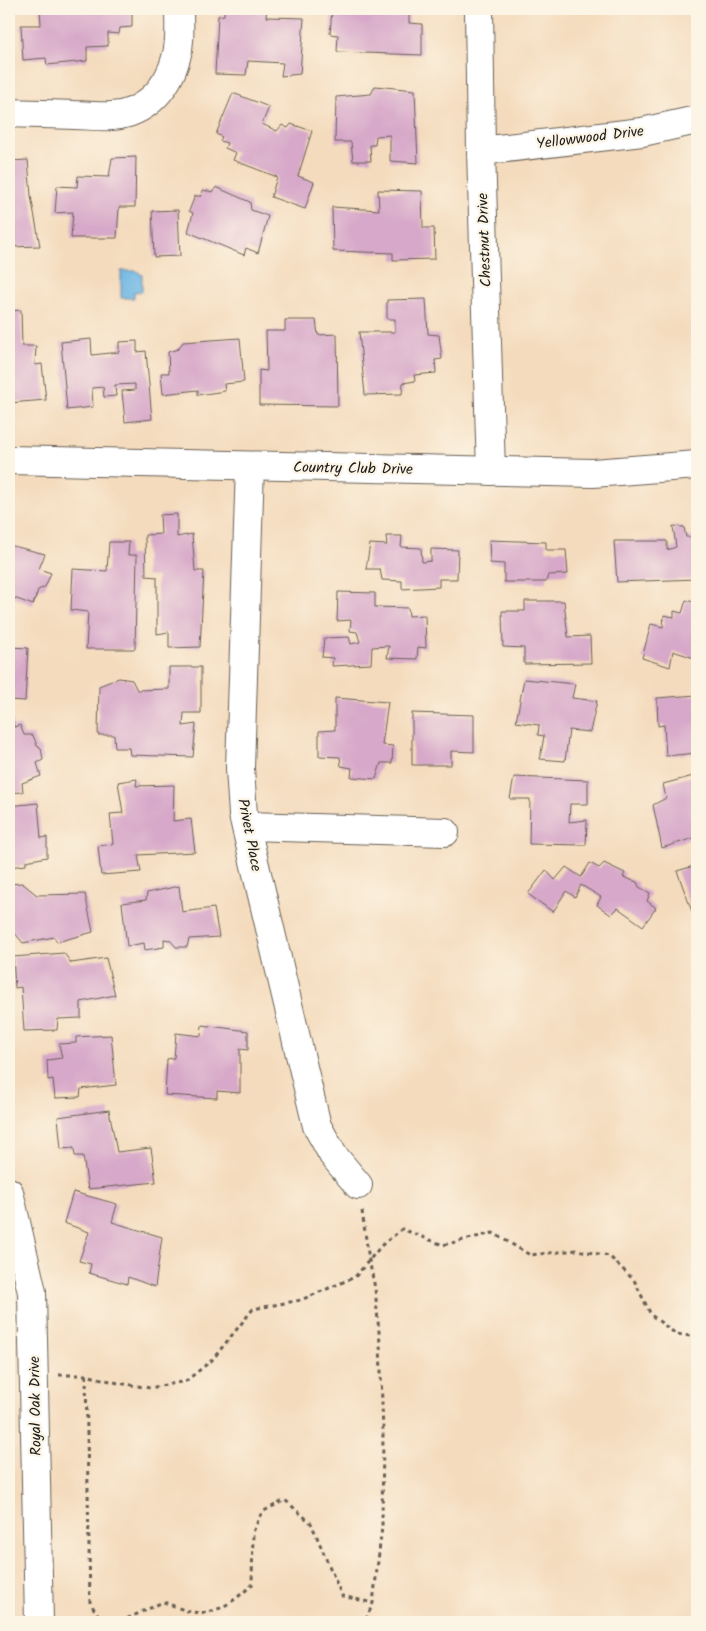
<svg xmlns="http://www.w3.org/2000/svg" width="706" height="1631" viewBox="0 0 706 1631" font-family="Kalam,sans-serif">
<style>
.water{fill:#6cb5e4;stroke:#446880}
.building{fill:#d7a8c9}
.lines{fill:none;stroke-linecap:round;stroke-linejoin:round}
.minor-casing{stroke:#685f54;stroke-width:30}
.path{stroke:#685f54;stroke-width:3;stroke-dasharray:4 4;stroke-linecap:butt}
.minor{stroke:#fff;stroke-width:28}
.labels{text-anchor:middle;stroke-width:4.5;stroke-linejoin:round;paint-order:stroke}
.street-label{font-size:15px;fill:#1c1c1c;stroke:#fcf5e5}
</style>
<rect width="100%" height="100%" fill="#fcf5e5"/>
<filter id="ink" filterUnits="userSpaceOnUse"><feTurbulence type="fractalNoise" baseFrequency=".02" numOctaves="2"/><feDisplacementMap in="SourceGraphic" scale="10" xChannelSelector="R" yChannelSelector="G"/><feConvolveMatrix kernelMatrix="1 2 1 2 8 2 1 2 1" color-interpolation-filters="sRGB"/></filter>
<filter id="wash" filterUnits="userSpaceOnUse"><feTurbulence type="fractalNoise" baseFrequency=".0096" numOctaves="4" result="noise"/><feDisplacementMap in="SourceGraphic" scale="20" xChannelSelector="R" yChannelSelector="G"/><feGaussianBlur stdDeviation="1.12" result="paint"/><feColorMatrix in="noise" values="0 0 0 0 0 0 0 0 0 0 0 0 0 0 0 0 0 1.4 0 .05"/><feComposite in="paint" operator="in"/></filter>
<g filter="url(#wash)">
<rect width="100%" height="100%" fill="#f4dbbd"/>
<path class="water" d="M 121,271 L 137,271 L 142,275 L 142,292 L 134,292 L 134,298 L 121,298 Z"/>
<g id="blocks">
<g class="building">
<path d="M 40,9 L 132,9 L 132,27 L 120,28 L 119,34 L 108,33 L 108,46 L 87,47 L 87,61 L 47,65 L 46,58 L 23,60 L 21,25 L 41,25 Z"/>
<path d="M 224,9 L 267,9 L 266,17 L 304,18 L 300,74 L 281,76 L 283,63 L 248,61 L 246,75 L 215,74 L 218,16 L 224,15 Z"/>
<path d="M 371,9 L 409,9 L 409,23 L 422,24 L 422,55 L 337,52 L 338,35 L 330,34 L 332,10 L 371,11 Z"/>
<path d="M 375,86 L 415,90 L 418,163 L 390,161 L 390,135 L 376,136 L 375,145 L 370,145 L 371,161 L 353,161 L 351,142 L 335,142 L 336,97 L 371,94 Z"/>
<path d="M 233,93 L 269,107 L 262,124 L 277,131 L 282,125 L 288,128 L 291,124 L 312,131 L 298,176 L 314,182 L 305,209 L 271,197 L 277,177 L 233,160 L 236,153 L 225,148 L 227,143 L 220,141 L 222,137 L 216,134 Z"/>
<path d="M 136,157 L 135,207 L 119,207 L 117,238 L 71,238 L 73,212 L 55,213 L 57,186 L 77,187 L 78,176 L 109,177 L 112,158 Z"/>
<path d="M 28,160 L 31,196 L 40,246 L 9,247 L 9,161 Z"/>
<path d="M 216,187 L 250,202 L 251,210 L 268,216 L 258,253 L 246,248 L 244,255 L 188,232 L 193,213 L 189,211 L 195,196 L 201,196 L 202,190 L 213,192 Z"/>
<path d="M 378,190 L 422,191 L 423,228 L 434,228 L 435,259 L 393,260 L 393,253 L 333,251 L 332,207 L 379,210 Z"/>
<path d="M 178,210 L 180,256 L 154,257 L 152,211 Z"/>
<path d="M 426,299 L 428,334 L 439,335 L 442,359 L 435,360 L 436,373 L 414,375 L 415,381 L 403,383 L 402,394 L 365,395 L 359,332 L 395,332 L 395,319 L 387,319 L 387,300 Z"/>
<path d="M 21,310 L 22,346 L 36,346 L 35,365 L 42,364 L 46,400 L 9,403 L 9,311 Z"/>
<path d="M 285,320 L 316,320 L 318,335 L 337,334 L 338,406 L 259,405 L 259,370 L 267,371 L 266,331 L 285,331 Z"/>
<path d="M 240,338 L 244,382 L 224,384 L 225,391 L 198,395 L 198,390 L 163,394 L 161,373 L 169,373 L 168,352 L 178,349 L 183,342 Z"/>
<path d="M 91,339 L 92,355 L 119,352 L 119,342 L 137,341 L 137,352 L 146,351 L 152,419 L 125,422 L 122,391 L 135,390 L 135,384 L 115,385 L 116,396 L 104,397 L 103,387 L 92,388 L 93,407 L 67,410 L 61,342 Z"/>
<path d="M 177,514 L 177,537 L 192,534 L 195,571 L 204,571 L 200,647 L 169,648 L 169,632 L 157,634 L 157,577 L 146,576 L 145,535 L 161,534 L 160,515 Z"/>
<path d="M 673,526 L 684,527 L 686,537 L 697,537 L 697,579 L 617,582 L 614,541 L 667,541 L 667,550 L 676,547 Z"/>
<path d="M 386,536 L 402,536 L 401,547 L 421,548 L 422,562 L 431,561 L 431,549 L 458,550 L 457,579 L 439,579 L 439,587 L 402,589 L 402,581 L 382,580 L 380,569 L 366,569 L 370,544 L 387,545 Z"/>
<path d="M 489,540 L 546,542 L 546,550 L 566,550 L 568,574 L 548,575 L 546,582 L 504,582 L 504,564 L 490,563 Z"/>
<path d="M 109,542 L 129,542 L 128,555 L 137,555 L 135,649 L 86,649 L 88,612 L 71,610 L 73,569 L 107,571 Z"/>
<path d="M 9,545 L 45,554 L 39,569 L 51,573 L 45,587 L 38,590 L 33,605 L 9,596 L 13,587 L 9,586 Z"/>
<path d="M 338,592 L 375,593 L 375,607 L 408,608 L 409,616 L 425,615 L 426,648 L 418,647 L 417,659 L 387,658 L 389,646 L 372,647 L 371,664 L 332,666 L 333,658 L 322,657 L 324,638 L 349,637 L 351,644 L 360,642 L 357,632 L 350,631 L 351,620 L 337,621 Z"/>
<path d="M 686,600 L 697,603 L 697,659 L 673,651 L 670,667 L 642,658 L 651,624 L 663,627 L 664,615 L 674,617 L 674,611 L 682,613 Z"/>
<path d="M 525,601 L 564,601 L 568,637 L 590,636 L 591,663 L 524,664 L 524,648 L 503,647 L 502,611 L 525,611 Z"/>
<path d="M 9,647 L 28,648 L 25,701 L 9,700 Z"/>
<path d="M 169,667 L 201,667 L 201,713 L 184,713 L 183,726 L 196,724 L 193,757 L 130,755 L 129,748 L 115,748 L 114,735 L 98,735 L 99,686 L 119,678 L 132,680 L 137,690 L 169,689 Z"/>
<path d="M 524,679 L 575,684 L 572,698 L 597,701 L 590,732 L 569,730 L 565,761 L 540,759 L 544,736 L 538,735 L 539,725 L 516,722 Z"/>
<path d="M 697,695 L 697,753 L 666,756 L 664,725 L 658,726 L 657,698 Z"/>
<path d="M 335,698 L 388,702 L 382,745 L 393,746 L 392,763 L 381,763 L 376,779 L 351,777 L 352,768 L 341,766 L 340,757 L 319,756 L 319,731 L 335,730 Z"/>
<path d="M 412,713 L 474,715 L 474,752 L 451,751 L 451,765 L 412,765 Z"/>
<path d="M 12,717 L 14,727 L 20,725 L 24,735 L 33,735 L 37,746 L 41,748 L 43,760 L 37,763 L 41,776 L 22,783 L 23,792 L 9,793 L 9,718 Z"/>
<path d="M 697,775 L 697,837 L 662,848 L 653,805 L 666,798 L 663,784 Z"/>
<path d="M 514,777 L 588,780 L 588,804 L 570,804 L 569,822 L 587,820 L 586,845 L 529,844 L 530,799 L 510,799 Z"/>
<path d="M 137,779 L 136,786 L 174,785 L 173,821 L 191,819 L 195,852 L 138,855 L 141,872 L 101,875 L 98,846 L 113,844 L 110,814 L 123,813 L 118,782 Z"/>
<path d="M 38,803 L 41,838 L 47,837 L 47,857 L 26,861 L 26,865 L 9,867 L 9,806 Z"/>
<path d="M 590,863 L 599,868 L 604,863 L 625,873 L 623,877 L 637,882 L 639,887 L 650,893 L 647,901 L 656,908 L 643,926 L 618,908 L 611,915 L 597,905 L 601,897 L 581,885 L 575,897 L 566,891 L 553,912 L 528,894 L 546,870 L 555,880 L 566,867 L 581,877 Z"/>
<path d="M 697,865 L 697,925 L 677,871 Z"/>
<path d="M 22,883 L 37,895 L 85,894 L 93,932 L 57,942 L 54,937 L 23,943 L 9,926 L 9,884 Z"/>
<path d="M 179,886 L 182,912 L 214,908 L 219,937 L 189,939 L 187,947 L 176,947 L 170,940 L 164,939 L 164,947 L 145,950 L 144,943 L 127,946 L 122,903 L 146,900 L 147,893 Z"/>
<path d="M 64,953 L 71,963 L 106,958 L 115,995 L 81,1002 L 81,1018 L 58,1019 L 57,1030 L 24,1031 L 21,987 L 15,988 L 13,957 Z"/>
<path d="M 202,1025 L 248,1031 L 248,1050 L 240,1049 L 240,1093 L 217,1091 L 217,1098 L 165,1095 L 167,1059 L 174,1058 L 176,1033 L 201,1036 Z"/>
<path d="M 111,1035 L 116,1085 L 81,1089 L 80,1097 L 55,1098 L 53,1079 L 48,1080 L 47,1060 L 62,1058 L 59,1044 L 76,1043 L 76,1037 Z"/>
<path d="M 109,1110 L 117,1152 L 151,1148 L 156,1182 L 88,1189 L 83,1156 L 75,1156 L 74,1148 L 61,1149 L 58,1117 Z"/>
<path d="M 73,1192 L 117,1204 L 112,1222 L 162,1237 L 155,1287 L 128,1277 L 127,1284 L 89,1273 L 91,1264 L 79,1261 L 89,1232 L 64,1223 Z"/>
</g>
</g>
</g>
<g filter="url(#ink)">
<use href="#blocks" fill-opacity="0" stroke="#685f54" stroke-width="1"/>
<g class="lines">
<defs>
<g id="minor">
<path d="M 479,9 L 481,151 L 491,471"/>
<path d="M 9,113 C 30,114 52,114 74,115 C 87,115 100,117 112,116 C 145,114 168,88 176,58 C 181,42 179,25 179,9"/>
<path d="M 481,151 L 642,132 L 697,120"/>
<path d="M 9,460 L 593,473 L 697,465"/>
<path d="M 250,466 L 240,768 L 243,815 L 317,1126 L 333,1155 L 358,1185"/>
<path d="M 246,826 L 445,832"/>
<path d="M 9,1192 L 32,1292 L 39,1622"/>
</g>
</defs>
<use href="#minor" class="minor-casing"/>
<g class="path">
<path d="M 362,1211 L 369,1260 L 375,1288 L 380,1343 L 383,1433 L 382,1527 L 373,1603 L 365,1622"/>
<path d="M 59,1375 L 86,1375 L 118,1383 L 150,1388 L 186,1381 L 212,1360 L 253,1309 L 301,1300 L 355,1277 L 382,1245 L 402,1229 L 443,1245 L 493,1233 L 530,1255 L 577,1250 L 609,1256 L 634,1280 L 651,1315 L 676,1334 L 697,1337"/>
<path d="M 86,1375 L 90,1603 L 103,1622"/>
<path d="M 120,1622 L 163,1602 C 173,1605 184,1611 193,1612 C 217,1616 236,1599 252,1585 L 253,1532 L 262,1512 L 285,1500 L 311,1523 L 342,1596 L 373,1603"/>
</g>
<use href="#minor" class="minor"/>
</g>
</g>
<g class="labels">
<g class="street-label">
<text transform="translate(590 137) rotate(-7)" y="5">Yellowwood Drive</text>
<text transform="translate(484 240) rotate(-92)" y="5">Chestnut Drive</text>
<text transform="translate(353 468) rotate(1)" y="5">Country Club Drive</text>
<text transform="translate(250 835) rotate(79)" y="5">Privet Place</text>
<text transform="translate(35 1406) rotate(-91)" y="5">Royal Oak Drive</text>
</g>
</g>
<rect width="706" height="1631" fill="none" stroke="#fcf5e5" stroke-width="30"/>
</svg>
